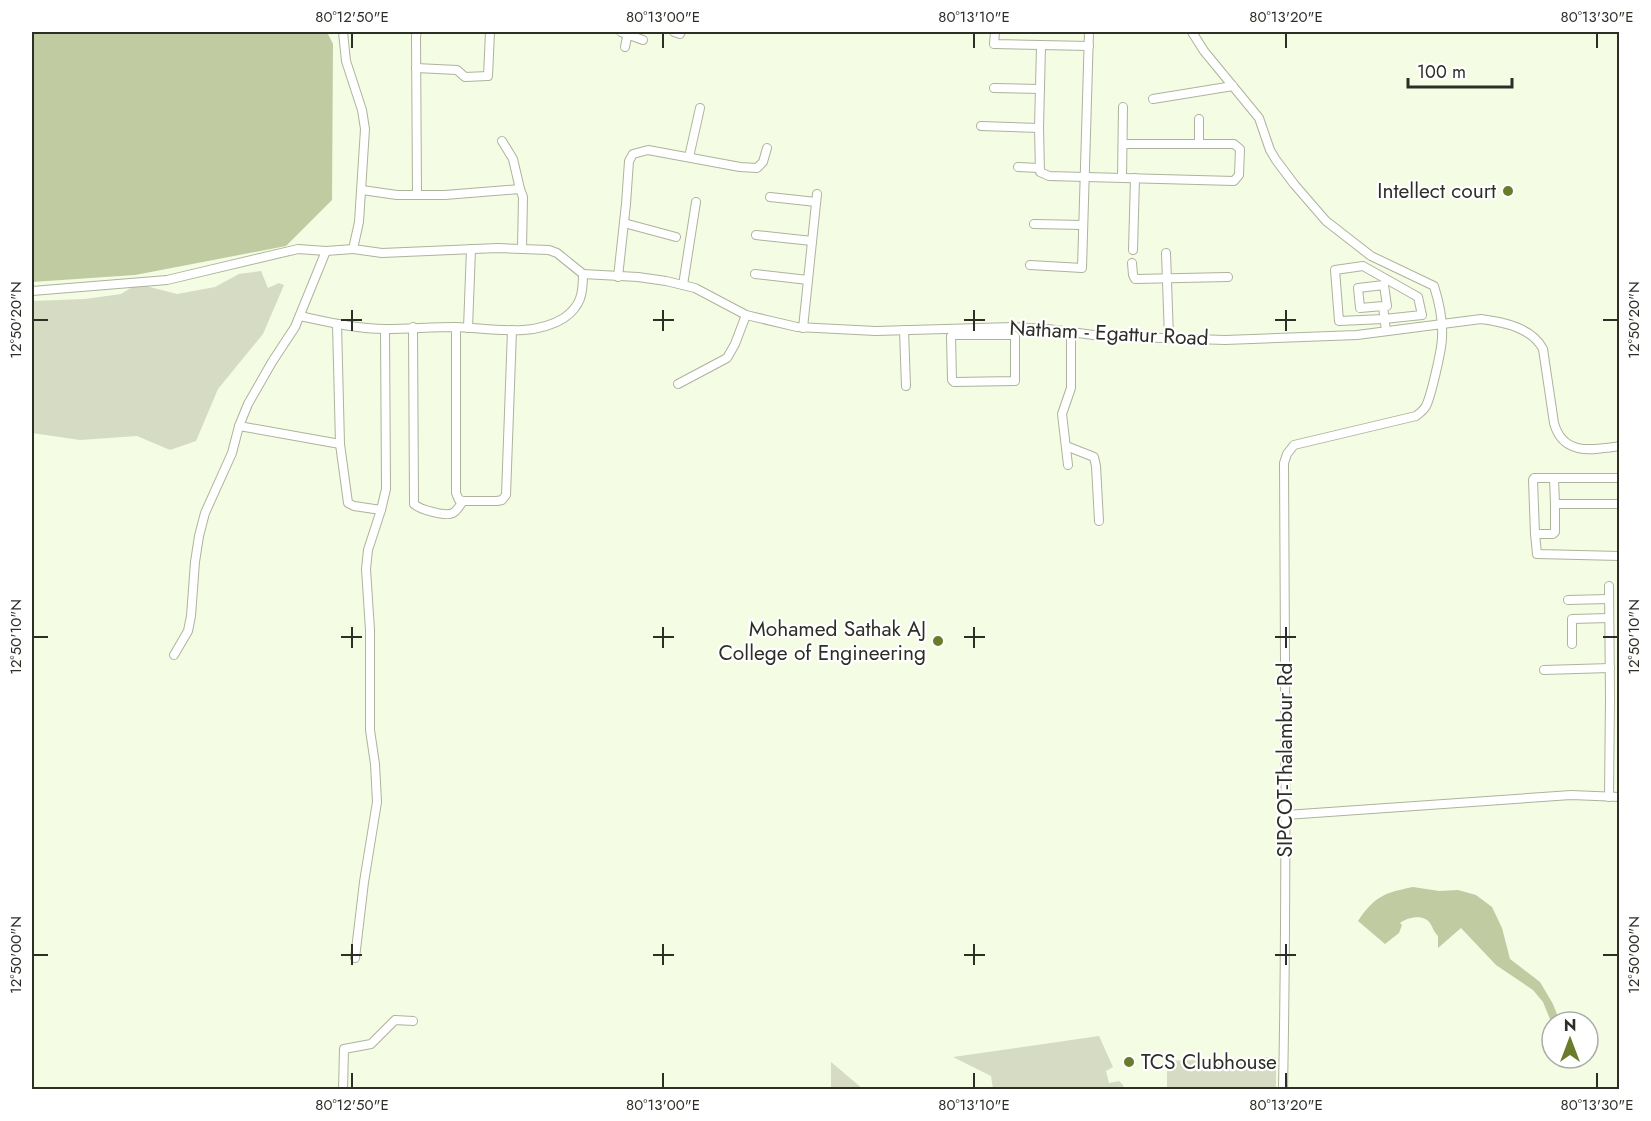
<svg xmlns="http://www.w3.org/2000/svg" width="1651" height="1121" viewBox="0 0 1651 1121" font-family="Jost,sans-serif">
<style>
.green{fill:#d5dcc3}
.water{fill:#c0cba2}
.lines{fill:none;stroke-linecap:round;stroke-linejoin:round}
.minor-casing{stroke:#adb39d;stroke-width:10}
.minor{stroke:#fff;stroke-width:8}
.ticks{fill:none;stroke:#2d2f26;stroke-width:2}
.poi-dot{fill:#6a7c2b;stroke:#fff;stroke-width:2}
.labels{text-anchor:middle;stroke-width:4.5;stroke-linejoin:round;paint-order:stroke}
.poi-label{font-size:21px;fill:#2d2f26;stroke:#fff;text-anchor:end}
.street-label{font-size:21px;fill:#2d2f26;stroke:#fff}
.neatline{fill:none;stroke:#2d2f26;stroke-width:2}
.ticks-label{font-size:15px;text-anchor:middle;fill:#2d2f26}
</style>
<rect width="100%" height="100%" fill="#f4fce4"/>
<g class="green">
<path d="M 261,271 L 268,288 L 279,283 L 284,285 L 263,334 L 218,389 L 196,441 L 170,450 L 137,436 L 80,440 L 32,433 L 32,301 L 85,299 L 121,294 L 134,286 L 146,286 L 177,294 L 215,287 L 239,274 Z"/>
<path d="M 1099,1036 L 1113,1067 L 1106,1071 L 1109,1083 L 1119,1081 L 1123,1085 L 1124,1089 L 993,1089 L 991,1076 L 953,1057 Z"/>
<path d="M 1276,1057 L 1276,1089 L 1167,1089 L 1167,1061 Z"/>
<path d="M 831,1062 L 863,1089 L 831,1089 Z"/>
</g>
<g class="water">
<path d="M 32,32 L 327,32 L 333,44 L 332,200 L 286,246 L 135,275 L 32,282 Z"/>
<path d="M 1413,887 L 1439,891 L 1458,890 L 1476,895 L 1492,907 L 1502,928 L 1510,959 L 1540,982 L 1553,1004 L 1560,1022 L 1552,1022 L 1552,1024 L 1543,1002 L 1533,990 L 1496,965 L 1461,928 L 1438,948 L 1438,936 C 1434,932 1433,928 1430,923 C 1423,914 1408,917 1400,923 L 1402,925 L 1399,933 L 1385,944 L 1358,921 C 1375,896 1384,893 1413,887 Z"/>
</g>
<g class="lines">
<defs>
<g id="minor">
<path d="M 343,32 L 346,61 L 362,110 L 365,129 L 359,222 L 353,249 L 382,253 L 498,248 L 549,250 L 557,253 L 583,274 L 638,277 L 666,281 L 695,288 L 746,315 L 797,327 L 876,331 L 1013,327 L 1048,329 L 1101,336 L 1225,340 L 1357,335 L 1481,319 C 1504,322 1532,328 1543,349 L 1554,423 C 1563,456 1592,450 1620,446"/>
<path d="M 621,32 L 643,40"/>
<path d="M 674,32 L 680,34 L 681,32"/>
<path d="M 995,32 L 994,44 L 1089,46"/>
<path d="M 1192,32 L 1204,51 L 1259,118 L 1270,150 L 1276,160 L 1294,184 L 1326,221 L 1371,256 L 1434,286 C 1439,302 1443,321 1442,337 C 1442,349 1431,396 1426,406 C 1424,410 1420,413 1416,416 L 1294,445 L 1287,454 L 1284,463 C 1285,672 1287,881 1283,1090"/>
<path d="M 1041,46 L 1039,128 L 1040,172 L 1049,176 L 1234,181 L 1239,175 L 1240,149 L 1234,144 L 1123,144"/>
<path d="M 625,47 L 628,32"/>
<path d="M 416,68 L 457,70 L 465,77 L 488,76 L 490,32"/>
<path d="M 994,88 L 1040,89"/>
<path d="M 1153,99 L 1233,86"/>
<path d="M 1199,119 L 1199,144"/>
<path d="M 981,126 L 1039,128"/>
<path d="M 502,141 L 513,159 L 520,189"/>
<path d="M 689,157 L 700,108"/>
<path d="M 1018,167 L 1039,168"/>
<path d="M 1122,178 L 1123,107"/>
<path d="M 362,190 L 397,195 L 445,195 L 520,189 L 523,197 L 522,248"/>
<path d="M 417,195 L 416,36 L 417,32"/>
<path d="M 770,197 L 816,202"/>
<path d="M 624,223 L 676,237"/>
<path d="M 1034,224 L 1083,225"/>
<path d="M 756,235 L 812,241"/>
<path d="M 1133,250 L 1135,178"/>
<path d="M 1166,253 L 1169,338"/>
<path d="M 1132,263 L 1133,275 L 1135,279 L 1228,277"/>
<path d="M 1030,265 L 1082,268 L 1089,32"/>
<path d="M 1363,266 L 1418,297 L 1422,315 L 1384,319 L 1339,321 L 1335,270 Z"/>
<path d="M 755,274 L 808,280"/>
<path d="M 618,277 L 626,204 L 629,161 L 633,154 L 648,150 L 740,167 L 757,168 L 763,162 L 767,148"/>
<path d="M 683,285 L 696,202"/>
<path d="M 32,291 L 167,280 L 298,249 L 326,251 L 353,249"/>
<path d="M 1383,306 L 1387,306 L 1384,285 L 1358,288 L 1360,308 L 1383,306 L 1386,331"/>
<path d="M 300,316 C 328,322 357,329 386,329 C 409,329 432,327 455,327 C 490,328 532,338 564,318 C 581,306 583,294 583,274"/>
<path d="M 337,324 L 340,444"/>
<path d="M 413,327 L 414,504 C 419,509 445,517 453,513 C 457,511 460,505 463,501"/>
<path d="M 456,327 L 456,493 L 459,500 L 463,501 L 497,501 L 502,500 L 506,495 L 512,330"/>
<path d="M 468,328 L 471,249"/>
<path d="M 803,328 L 817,194"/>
<path d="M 904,330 L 906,386"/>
<path d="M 954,335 L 951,336 L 952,380 L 954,382 L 1015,381 L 1015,336 L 1013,335 L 954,335 L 957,329"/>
<path d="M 678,384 L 727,358 L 735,344 L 746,315"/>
<path d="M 239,426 L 340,444 L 348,503 L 354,506 L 381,510"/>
<path d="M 1066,446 L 1094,457 L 1096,466 L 1099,521"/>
<path d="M 1068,465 L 1062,414 L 1071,388 L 1071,332"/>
<path d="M 1554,478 L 1555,504"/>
<path d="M 1620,478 L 1534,478 L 1533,480 L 1535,534 L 1537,554 L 1620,556"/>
<path d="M 1535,534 L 1553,534 L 1555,532 L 1555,504 L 1620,504"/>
<path d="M 1609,586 L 1610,698 L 1609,797"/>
<path d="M 1568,600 L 1608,599"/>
<path d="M 1572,644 L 1572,619 L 1609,618"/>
<path d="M 174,655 L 188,631 L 191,616 L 195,562 L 199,536 L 205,513 L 232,453 L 239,426 L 248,404 L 272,362 L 295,327 L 326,251"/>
<path d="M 1544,670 L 1610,668"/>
<path d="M 1286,815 L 1571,795 L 1620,797"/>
<path d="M 355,958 L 364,882 L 377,802 L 375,764 L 370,730 L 370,630 L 366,569 L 368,550 L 381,510 L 386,489 L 385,329"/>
<path d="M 343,1090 L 344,1049 L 371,1044 L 395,1020 L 413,1021"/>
</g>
</defs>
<use href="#minor" class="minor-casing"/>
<use href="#minor" class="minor"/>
</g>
<path class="ticks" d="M 352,33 L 352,48M 663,33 L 663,48M 974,33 L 974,48M 1286,33 L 1286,48M 1597,33 L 1597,48M 352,310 L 352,331M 663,310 L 663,331M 974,310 L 974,331M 1286,310 L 1286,331M 33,320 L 48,320M 341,320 L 362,320M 653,320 L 674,320M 964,320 L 985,320M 1275,320 L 1296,320M 1603,320 L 1618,320M 352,627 L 352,648M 663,627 L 663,648M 974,627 L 974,648M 1286,627 L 1286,648M 33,637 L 48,637M 341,637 L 362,637M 653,637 L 674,637M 964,637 L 985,637M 1275,637 L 1296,637M 1603,637 L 1618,637M 352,944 L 352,965M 663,944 L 663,965M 974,944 L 974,965M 1286,944 L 1286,965M 33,955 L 48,955M 341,955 L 362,955M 653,955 L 674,955M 964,955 L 985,955M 1275,955 L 1296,955M 1603,955 L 1618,955M 352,1073 L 352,1088M 663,1073 L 663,1088M 974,1073 L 974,1088M 1286,1073 L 1286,1088M 1597,1073 L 1597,1088"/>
<g class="poi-dot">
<circle cx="1508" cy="191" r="6"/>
<circle cx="938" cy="641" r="6"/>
<circle cx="1129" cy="1062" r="6"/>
</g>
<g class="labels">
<g class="poi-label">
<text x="1496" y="198">Intellect court</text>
<text x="926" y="636">Mohamed Sathak AJ<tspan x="926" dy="24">College of Engineering</tspan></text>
<text x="1141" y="1069" text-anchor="start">TCS Clubhouse</text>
</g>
<g class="street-label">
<text transform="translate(1109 333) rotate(3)" y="7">Natham - Egattur Road</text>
<text transform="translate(1285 760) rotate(-90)" y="7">SIPCOT-Thalambur Rd</text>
</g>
</g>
<rect width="1651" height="1121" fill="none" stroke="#ffffff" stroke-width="66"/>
<g transform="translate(1570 1040)"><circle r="28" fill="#ffffff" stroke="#abaca8" stroke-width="1.5"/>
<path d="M0-4.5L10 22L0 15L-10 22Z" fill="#6a7c2b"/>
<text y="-9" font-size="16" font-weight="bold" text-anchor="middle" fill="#2d2f26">N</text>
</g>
<path d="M1408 78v9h104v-9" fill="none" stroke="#2d2f26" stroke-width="3"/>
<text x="1417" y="78" font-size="18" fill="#2d2f26" stroke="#ffffff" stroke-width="4.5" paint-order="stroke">100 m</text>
<rect x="33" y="33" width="1585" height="1055" class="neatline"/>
<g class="ticks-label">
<text x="352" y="22">80°12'50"E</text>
<text x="663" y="22">80°13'00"E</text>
<text x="974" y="22">80°13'10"E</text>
<text x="1286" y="22">80°13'20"E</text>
<text x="1597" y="22">80°13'30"E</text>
<text transform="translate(16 320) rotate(-90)" y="5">12°50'20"N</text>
<text transform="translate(1634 320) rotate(-90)" y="5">12°50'20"N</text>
<text transform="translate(16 637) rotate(-90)" y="5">12°50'10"N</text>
<text transform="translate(1634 637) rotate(-90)" y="5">12°50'10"N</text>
<text transform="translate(16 955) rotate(-90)" y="5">12°50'00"N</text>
<text transform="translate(1634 955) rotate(-90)" y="5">12°50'00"N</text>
<text x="352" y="1110">80°12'50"E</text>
<text x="663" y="1110">80°13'00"E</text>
<text x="974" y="1110">80°13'10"E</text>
<text x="1286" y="1110">80°13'20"E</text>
<text x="1597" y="1110">80°13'30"E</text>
</g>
</svg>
